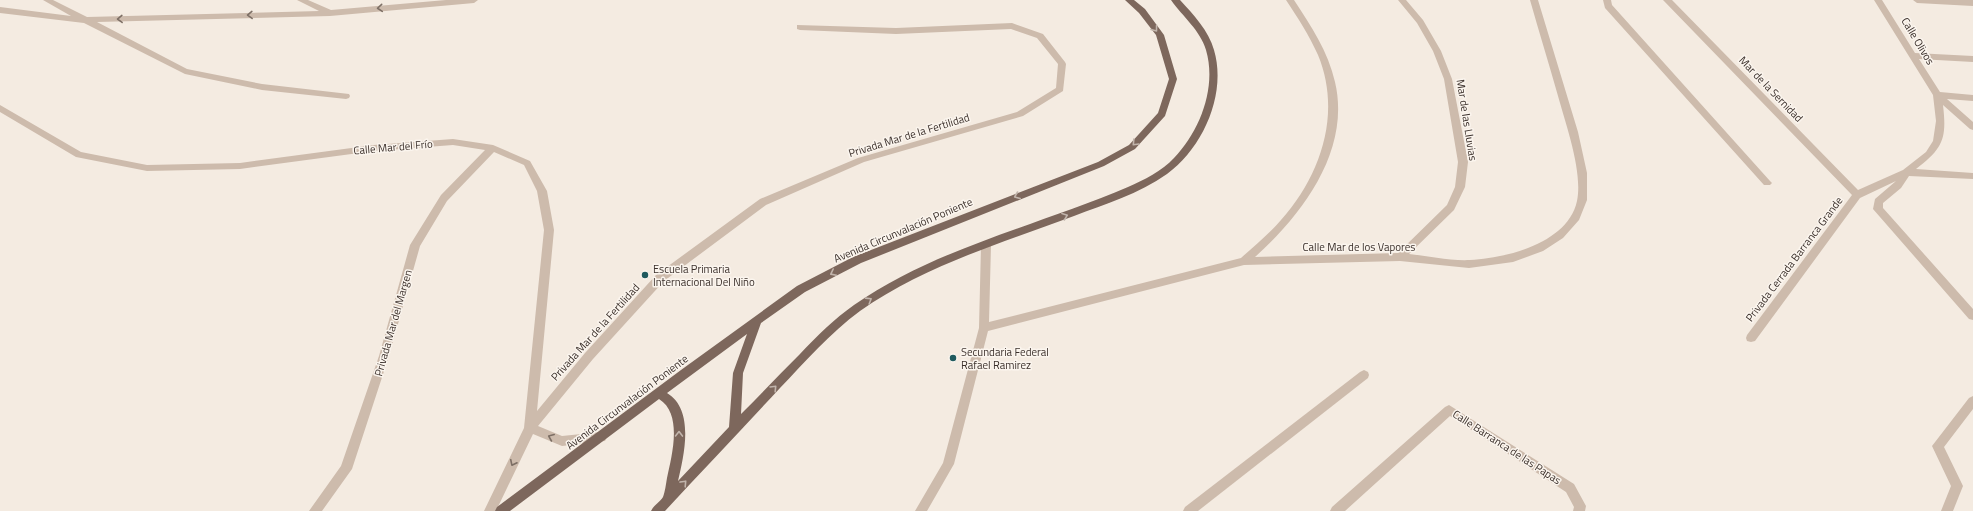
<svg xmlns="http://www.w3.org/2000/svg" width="1973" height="511" viewBox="0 0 1973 511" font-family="'Titillium Web',sans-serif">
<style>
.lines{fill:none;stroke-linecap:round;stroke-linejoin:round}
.minor{fill:#cdbbac;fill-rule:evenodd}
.major{fill:#7d675c;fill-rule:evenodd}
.oneway{stroke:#7d6f65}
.oneway2{stroke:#c2b5ac}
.poi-dot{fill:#1f5a5e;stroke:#fbf5ee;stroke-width:1.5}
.labels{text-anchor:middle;stroke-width:3;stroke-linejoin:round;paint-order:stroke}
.street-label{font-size:11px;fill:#3b302b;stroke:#fbf5ee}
.poi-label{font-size:11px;fill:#3b302b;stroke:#fbf5ee;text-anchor:start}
</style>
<rect width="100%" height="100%" fill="#f4ebe1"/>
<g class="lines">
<g class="minor">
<path d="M 43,0 L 53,0 L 87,17 L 319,11 L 297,0 L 308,0 L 331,10 L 446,0 L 478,0 L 474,3 L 330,16 L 97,22 L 187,69 L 262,84 L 349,94 L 350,96 L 349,98 L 346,99 L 262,90 L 185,74 L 84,23 L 0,13 L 0,7 L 71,16 Z"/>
<path d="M 1286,0 L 1294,0 C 1311,26 1328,51 1335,82 C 1351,150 1303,214 1255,257 L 1398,253 L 1447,205 L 1455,187 L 1458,162 L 1444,79 L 1433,51 L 1417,23 L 1398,0 L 1406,0 L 1423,20 L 1441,51 L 1452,79 L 1468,162 L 1465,187 L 1454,210 L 1409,254 C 1429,256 1450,261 1470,260 C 1507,258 1568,243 1577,201 C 1583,172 1566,125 1558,96 C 1549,64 1539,32 1530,0 L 1538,0 L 1578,132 L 1587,173 L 1587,200 L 1579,220 L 1563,238 L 1543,251 L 1513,262 L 1469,268 L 1400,261 L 1244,265 L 988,331 L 954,464 L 927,511 L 915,511 L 943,463 L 979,328 L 981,245 L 982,242 L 990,242 L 991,245 L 989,322 L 1241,258 C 1254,246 1269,234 1281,220 C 1321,175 1342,113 1318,55 C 1309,35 1298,18 1286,0 Z"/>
<path d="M 1603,0 L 1611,0 L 1612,5 L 1770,181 L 1772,183 L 1770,185 L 1764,185 L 1605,8 Z"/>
<path d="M 1663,0 L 1672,0 L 1858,190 L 1903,170 L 1926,152 L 1933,141 L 1936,121 L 1933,95 L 1874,0 L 1882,0 L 1915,53 L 1973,56 L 1973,62 L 1919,59 L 1940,92 L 1973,95 L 1973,101 L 1947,99 L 1973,122 L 1973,130 L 1970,129 L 1943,105 C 1947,139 1943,148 1916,169 L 1973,173 L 1973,179 L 1909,176 L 1901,188 L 1883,203 L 1883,208 L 1973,309 L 1973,320 L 1969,319 L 1873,209 L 1875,199 L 1896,181 L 1860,198 L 1755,341 L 1751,342 L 1747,341 L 1746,338 L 1747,335 L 1852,195 Z"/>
<path d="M 1913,0 L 1973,0 L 1973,6 L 1917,3 Z"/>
<path d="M 1012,23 L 1043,34 L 1065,62 L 1066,64 L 1063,91 L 1023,116 L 864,162 L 766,205 L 664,281 L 593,359 L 538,426 L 562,436 L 601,432 L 605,433 L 607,437 L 605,441 L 562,446 L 533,434 L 496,511 L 484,511 L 524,428 L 544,230 L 537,191 L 524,165 L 494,152 L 447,201 L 420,246 L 389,356 L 352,469 L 322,511 L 309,511 L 341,466 L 379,356 L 410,245 L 441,195 L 485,150 L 453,145 L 374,151 L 240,169 L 147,171 L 76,157 L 0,112 L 0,105 L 81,152 L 147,165 L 240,163 L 374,145 L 453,139 L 493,145 L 530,161 L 547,191 L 554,230 L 537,411 L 585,353 L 656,275 L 760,199 L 858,158 L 1017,112 L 1056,88 L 1058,64 L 1037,38 L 1011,29 L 896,34 L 800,30 L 797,29 L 797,25 L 896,28 Z"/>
<path d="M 1364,370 L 1368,372 L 1369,375 L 1368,378 L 1198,511 L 1183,511 L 1185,507 L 1360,372 Z"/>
<path d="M 1973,396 L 1973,409 L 1944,447 L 1963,486 L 1953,511 L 1941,511 L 1951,486 L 1932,446 L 1969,398 Z"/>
<path d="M 1449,405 L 1574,484 L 1586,506 L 1585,511 L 1573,511 L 1574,507 L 1566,492 L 1450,416 L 1345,511 L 1330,511 L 1332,507 L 1445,407 Z"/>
</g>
<path class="major" d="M 1125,0 L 1134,0 L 1145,9 L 1164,35 L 1177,79 L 1165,116 L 1135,149 L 1104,166 L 861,263 L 805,292 L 761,323 L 743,373 L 741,414 C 761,394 780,374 800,354 C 817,336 834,319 854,305 C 936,248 1037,226 1128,187 C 1144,180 1162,171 1174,158 C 1200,131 1217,87 1206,50 C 1200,30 1183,17 1171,0 L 1180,0 C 1193,14 1209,31 1214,50 C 1227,94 1203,148 1167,174 C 1139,194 1105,204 1074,216 C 1001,243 924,266 860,311 C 830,333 805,362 780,388 C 742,429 703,470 665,511 L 651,511 C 654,505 660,502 663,497 C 665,492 666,484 667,478 C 672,455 683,414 659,399 L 510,511 L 495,511 L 497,507 L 681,370 L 797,286 L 853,257 L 1098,162 L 1129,145 L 1158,113 L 1169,79 L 1156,35 L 1139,13 ZM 747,334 L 733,373 L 729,427 L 678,481 C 684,455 695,410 667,393 Z"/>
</g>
<defs><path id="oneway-chevron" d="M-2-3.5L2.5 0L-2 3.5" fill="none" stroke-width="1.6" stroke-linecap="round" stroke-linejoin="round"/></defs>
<g class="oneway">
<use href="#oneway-chevron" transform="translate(380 8) rotate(175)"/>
<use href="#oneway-chevron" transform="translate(250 15) rotate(178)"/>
<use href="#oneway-chevron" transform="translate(120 19) rotate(178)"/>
<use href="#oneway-chevron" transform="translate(551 437) rotate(-157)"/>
<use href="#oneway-chevron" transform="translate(513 463) rotate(116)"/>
</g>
<g class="oneway2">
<use href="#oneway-chevron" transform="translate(1155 29) rotate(53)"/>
<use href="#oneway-chevron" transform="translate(1135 143) rotate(134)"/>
<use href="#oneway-chevron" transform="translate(1017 196) rotate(158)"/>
<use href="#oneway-chevron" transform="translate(1065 216) rotate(-20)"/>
<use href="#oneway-chevron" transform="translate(833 273) rotate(153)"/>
<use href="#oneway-chevron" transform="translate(869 300) rotate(-32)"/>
<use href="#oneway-chevron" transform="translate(774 388) rotate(-46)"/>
<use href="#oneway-chevron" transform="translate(679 434) rotate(-89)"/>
<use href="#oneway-chevron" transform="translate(684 483) rotate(-47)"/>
</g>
<g class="poi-dot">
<circle cx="645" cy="275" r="4"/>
<circle cx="953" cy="358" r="4"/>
</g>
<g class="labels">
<g class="street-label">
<text transform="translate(1918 41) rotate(59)" y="4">Calle Olivos</text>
<text transform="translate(1771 89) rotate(46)" y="4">Mar de la Sernidad</text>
<text transform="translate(1467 120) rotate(81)" y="4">Mar de las Lluvias</text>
<text transform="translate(909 135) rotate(-17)" y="4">Privada Mar de la Fertilidad</text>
<text transform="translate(393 147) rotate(-5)" y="4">Calle Mar del Frío</text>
<text transform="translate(903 230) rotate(-23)" y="4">Avenida Circunvalación Poniente</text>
<text x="1359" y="251">Calle Mar de los Vapores</text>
<text transform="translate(1794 259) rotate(-53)" y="4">Privada Cerrada Barranca Grande</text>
<text transform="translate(393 323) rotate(-74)" y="4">Privada Mar del Margen</text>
<text transform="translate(595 332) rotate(-48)" y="4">Privada Mar de la Fertilidad</text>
<text transform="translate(627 402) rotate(-37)" y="4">Avenida Circunvalación Poniente</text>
<text transform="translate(1507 447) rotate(33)" y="4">Calle Barranca de las Papas</text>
</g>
<g class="poi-label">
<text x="653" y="273">Escuela Primaria<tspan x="653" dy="13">Internacional Del Niño</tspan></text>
<text x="961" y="356">Secundaria Federal<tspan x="961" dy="13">Rafael Ramirez</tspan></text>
</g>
</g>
</svg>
